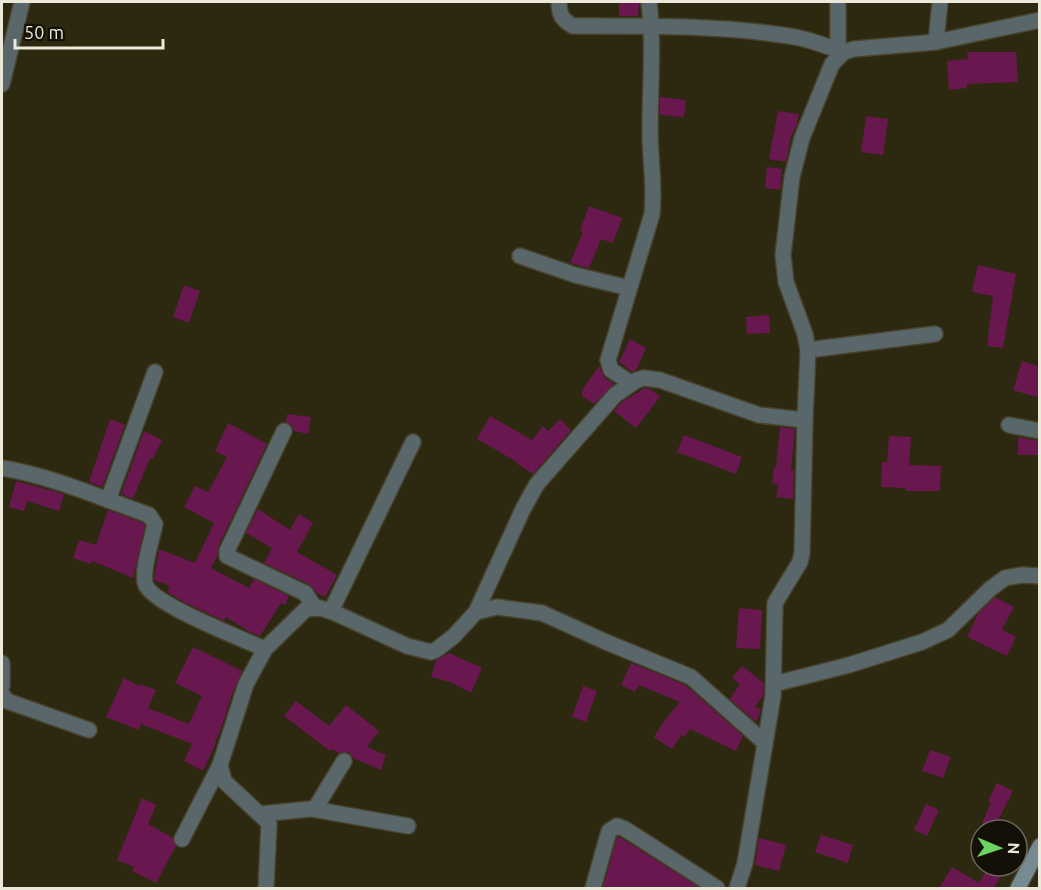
<svg xmlns="http://www.w3.org/2000/svg" width="1041" height="890" viewBox="0 0 1041 890" font-family="Ubuntu,sans-serif">
<style>
.building{fill:#68184f}
.lines{fill:none;stroke-linecap:round;stroke-linejoin:round}
.street-casing{stroke:#48432c;stroke-width:18}
.secondary-casing{stroke:#48432c;stroke-width:18}
.street{stroke:#59676b;stroke-width:15}
.secondary{stroke:#758b91;stroke-width:15}
</style>
<rect width="100%" height="100%" fill="#2d2810"/>
<g class="building">
<path d="M 619,2 L 639,3 L 638,16 L 619,16 Z"/>
<path d="M 967,52 L 1016,52 L 1018,82 L 967,84 L 967,88 L 949,90 L 947,61 L 968,59 Z"/>
<path d="M 660,97 L 686,100 L 684,117 L 660,115 Z"/>
<path d="M 778,111 L 799,114 L 797,124 L 791,136 L 786,162 L 769,159 Z"/>
<path d="M 866,116 L 888,119 L 883,155 L 861,152 Z"/>
<path d="M 767,167 L 782,169 L 780,190 L 765,188 Z"/>
<path d="M 589,206 L 622,218 L 613,243 L 601,239 L 589,268 L 570,263 L 583,232 L 580,231 Z"/>
<path d="M 978,265 L 1016,274 L 1003,348 L 987,346 L 993,296 L 972,292 Z"/>
<path d="M 184,285 L 200,291 L 189,323 L 173,317 Z"/>
<path d="M 769,315 L 770,333 L 747,334 L 746,317 Z"/>
<path d="M 630,339 L 646,348 L 636,370 L 632,372 L 619,362 Z"/>
<path d="M 1022,361 L 1040,367 L 1040,398 L 1013,390 Z"/>
<path d="M 599,366 L 605,378 L 614,384 L 594,404 L 582,396 L 582,390 Z"/>
<path d="M 645,388 L 650,389 L 660,397 L 636,428 L 614,411 L 622,402 Z"/>
<path d="M 287,414 L 311,417 L 308,434 L 294,431 L 292,425 L 286,422 Z"/>
<path d="M 490,416 L 532,440 L 543,426 L 548,431 L 560,419 L 571,430 L 533,474 L 516,463 L 517,462 L 477,439 Z"/>
<path d="M 110,419 L 125,425 L 102,487 L 89,482 Z"/>
<path d="M 228,423 L 267,444 L 218,547 L 217,557 L 211,568 L 249,588 L 254,579 L 289,596 L 285,605 L 281,603 L 260,636 L 248,631 L 226,617 L 224,621 L 184,602 L 167,592 L 170,586 L 154,580 L 159,549 L 195,563 L 214,523 L 184,507 L 195,486 L 208,492 L 227,457 L 215,451 Z"/>
<path d="M 780,427 L 795,429 L 791,470 L 794,470 L 793,499 L 776,497 L 778,484 L 772,483 L 774,467 L 776,467 Z"/>
<path d="M 144,431 L 162,440 L 153,459 L 150,458 L 133,499 L 121,494 Z"/>
<path d="M 684,435 L 742,457 L 736,474 L 677,452 Z"/>
<path d="M 889,436 L 911,437 L 909,465 L 941,466 L 940,491 L 906,491 L 906,488 L 881,487 L 882,462 L 887,462 Z"/>
<path d="M 1018,437 L 1040,441 L 1040,455 L 1018,455 Z"/>
<path d="M 16,481 L 64,494 L 59,511 L 27,501 L 24,511 L 9,507 Z"/>
<path d="M 258,509 L 290,530 L 299,514 L 313,523 L 297,552 L 337,575 L 325,597 L 317,593 L 309,584 L 264,563 L 272,548 L 246,533 Z"/>
<path d="M 108,510 L 143,523 L 145,526 L 133,578 L 92,561 L 91,564 L 73,558 L 79,540 L 96,545 Z"/>
<path d="M 995,597 L 1014,607 L 1002,630 L 1016,637 L 1007,656 L 967,637 L 978,614 Z"/>
<path d="M 739,608 L 762,610 L 760,649 L 736,648 Z"/>
<path d="M 193,647 L 242,671 L 231,697 L 221,729 L 215,742 L 216,743 L 203,771 L 184,761 L 192,744 L 141,724 L 139,730 L 106,717 L 124,678 L 139,686 L 140,684 L 156,690 L 148,708 L 189,724 L 202,696 L 175,683 Z"/>
<path d="M 449,653 L 482,668 L 471,693 L 450,682 L 431,677 L 436,660 Z"/>
<path d="M 631,663 L 683,684 L 691,690 L 743,736 L 736,751 L 690,729 L 684,737 L 682,735 L 672,749 L 654,737 L 665,720 L 680,702 L 639,685 L 635,692 L 621,685 Z"/>
<path d="M 742,666 L 764,683 L 763,696 L 755,706 L 761,710 L 756,722 L 730,699 L 740,684 L 732,678 Z"/>
<path d="M 583,686 L 597,691 L 586,722 L 572,717 Z"/>
<path d="M 296,701 L 329,726 L 346,705 L 379,731 L 367,747 L 386,755 L 381,770 L 353,758 L 349,752 L 339,753 L 331,749 L 330,751 L 284,716 Z"/>
<path d="M 930,750 L 951,757 L 943,778 L 922,771 Z"/>
<path d="M 997,783 L 1013,791 L 993,830 L 981,831 L 979,831 L 991,802 L 988,801 Z"/>
<path d="M 142,798 L 156,805 L 148,824 L 173,838 L 176,846 L 156,883 L 132,871 L 134,867 L 117,860 Z"/>
<path d="M 926,804 L 939,810 L 927,836 L 914,830 Z"/>
<path d="M 821,835 L 853,845 L 848,863 L 815,852 Z"/>
<path d="M 617,837 L 621,838 L 700,888 L 603,888 Z"/>
<path d="M 759,838 L 786,845 L 779,871 L 755,865 Z"/>
<path d="M 989,866 L 1006,866 L 994,888 L 939,888 L 952,867 L 979,883 Z"/>
</g>
<g class="lines">
<defs>
<g id="street">
<path d="M 559,2 C 559,14 562,20 573,26 C 645,26 724,25 795,37 C 812,40 828,47 844,52"/>
<path d="M 838,2 L 838,50"/>
<path d="M 936,42 L 940,2"/>
<path d="M 2,84 L 22,2"/>
<path d="M 520,256 L 575,275 L 629,288"/>
<path d="M 808,350 L 935,334"/>
<path d="M 631,383 L 611,370 L 608,360 L 652,214 C 655,186 650,158 650,131 C 650,87 654,45 649,2"/>
<path d="M 1009,425 L 1040,431"/>
<path d="M 284,431 L 227,551 L 227,556 L 305,593 L 315,608"/>
<path d="M 2,468 C 52,476 101,498 149,515 L 155,524 C 152,540 142,568 145,583 C 149,603 245,640 265,649"/>
<path d="M 108,500 L 155,372"/>
<path d="M 331,611 L 413,442"/>
<path d="M 476,612 L 523,509 L 537,484 L 615,395 L 637,380 L 644,378 L 660,380 L 759,415 L 805,420"/>
<path d="M 2,663 L 2,686"/>
<path d="M 774,684 L 849,665 L 922,642 L 948,630 L 990,589 L 1005,578 L 1022,575 L 1040,576"/>
<path d="M 2,694 L 7,701 L 89,730"/>
<path d="M 312,809 L 408,826"/>
<path d="M 261,814 L 310,809 L 316,807 L 344,761"/>
<path d="M 182,839 L 220,765"/>
<path d="M 266,888 L 269,823 L 224,781 L 220,765 L 246,684 L 265,649 L 306,609 L 320,608 L 333,612 L 407,646 L 431,652 L 436,650 L 454,636 L 476,612 L 497,607 L 542,613 L 606,642 L 691,677 L 765,743"/>
<path d="M 593,888 L 609,831 L 617,826 L 625,829 L 717,888"/>
<path d="M 737,888 L 745,863 L 773,696 L 775,603 L 800,562 L 802,553 L 805,420 L 808,350 L 805,334 L 786,282 L 783,255 L 792,177 L 802,138 L 832,64 L 844,52 L 854,49 L 936,42 L 1040,20"/>
</g>
<path id="secondary" d="M 1018,888 L 1040,846"/>
</defs>
<use href="#street" class="street-casing"/>
<use href="#secondary" class="secondary-casing"/>
<use href="#street" class="street"/>
<use href="#secondary" class="secondary"/>
</g>
<rect width="1041" height="890" fill="none" stroke="#ece9da" stroke-width="6"/>
<g transform="translate(999 848) rotate(92)"><circle r="28" fill="#131107" stroke="#6a675b" stroke-width="1.5"/>
<path d="M0-4.5L10 22L0 15L-10 22Z" fill="#6dd361"/>
<text y="-9" font-size="16" font-weight="bold" text-anchor="middle" fill="#ece9da">N</text>
</g>
<path d="M15 39v9h148v-9" fill="none" stroke="#ece9da" stroke-width="3"/>
<text x="24" y="39" font-size="18" fill="#ece9da" stroke="#131107" stroke-width="4.5" paint-order="stroke">50 m</text>
</svg>
